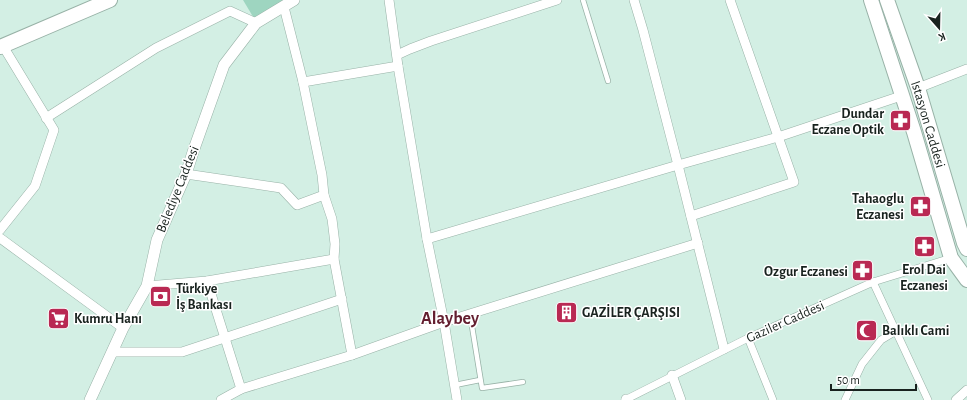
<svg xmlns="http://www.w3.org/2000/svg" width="967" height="400" viewBox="0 0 967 400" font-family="'Alegreya Sans',sans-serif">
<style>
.park{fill:#9ed5c0}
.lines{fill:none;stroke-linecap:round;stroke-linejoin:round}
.service-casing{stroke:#98b2a7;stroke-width:6}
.pedestrian-casing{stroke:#98b2a7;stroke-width:8}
.minor-casing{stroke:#98b2a7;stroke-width:10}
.tertiary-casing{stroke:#98b2a7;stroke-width:12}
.primary-casing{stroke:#98b2a7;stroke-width:16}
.service{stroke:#fff;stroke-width:4.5}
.pedestrian{stroke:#fff;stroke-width:7}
.minor{stroke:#fff;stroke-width:9}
.tertiary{stroke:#fff;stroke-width:11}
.primary{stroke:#fff;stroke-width:14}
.labels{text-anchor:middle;stroke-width:3;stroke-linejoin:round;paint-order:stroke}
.poi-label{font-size:14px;font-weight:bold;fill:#18221e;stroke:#fff;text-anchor:start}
.street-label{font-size:14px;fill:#18221e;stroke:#fff}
.district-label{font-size:18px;font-weight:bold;fill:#631e2f;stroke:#fff}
</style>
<rect width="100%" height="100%" fill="#d3efe4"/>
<path class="park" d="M 243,0 L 283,0 L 255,20 Z"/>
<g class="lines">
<defs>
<g id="service">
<path d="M 583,0 L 608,81"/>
<path d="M 470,314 L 482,388 L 523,382"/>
<path d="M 455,385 L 480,380"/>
</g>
<g id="pedestrian">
<path d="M 873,282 L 928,400"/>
<path d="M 748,338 L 773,400"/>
<path d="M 625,400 L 748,338 L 873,282 L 951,258"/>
<path d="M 845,400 L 862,364 L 881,340 L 896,331"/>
</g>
<g id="minor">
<path d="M 389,0 L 398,66 L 427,239 L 444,322 L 457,400"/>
<path d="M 634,0 L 643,30 L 678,165 L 724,349"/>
<path d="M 284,7 L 303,82 L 322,175 L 324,195 L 332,219 L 335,244 L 334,259 L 352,355"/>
<path d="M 397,55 L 410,49 L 431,41 L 557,0"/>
<path d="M 303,82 L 398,66"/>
<path d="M 918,88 L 967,69"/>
<path d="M 46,118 L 156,48 L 230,11 L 256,23"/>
<path d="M 186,174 L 281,188 L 297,205 L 324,195"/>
<path d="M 691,216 L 794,182 L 730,0"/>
<path d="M 0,230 L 35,186 L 54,130 L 3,46"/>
<path d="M 0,238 L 123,328"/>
<path d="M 427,239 L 678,165 L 778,137 L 901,96"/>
<path d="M 207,281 L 241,389"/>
<path d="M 147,286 L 207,281 L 334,259"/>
<path d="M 113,352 L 182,352 L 342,299"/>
<path d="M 672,375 L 681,400"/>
<path d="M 626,399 L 627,400"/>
<path d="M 221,400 L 241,389 L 352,355 L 444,322 L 698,243"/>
<path d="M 956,400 L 967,390"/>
</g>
<path id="tertiary" d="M 90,400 L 123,328 L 147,286 L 157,240 L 186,174 L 194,149 L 224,65 L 256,23 L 294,0"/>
<g id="primary">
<path d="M 871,0 L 914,132 L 951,258 L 967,280"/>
<path id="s1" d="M 887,0 L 918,88 L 964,243 L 967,249"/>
<path d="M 0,47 L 110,0"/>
</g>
</defs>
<use href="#service" class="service-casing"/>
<use href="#pedestrian" class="pedestrian-casing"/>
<use href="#minor" class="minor-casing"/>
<use href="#tertiary" class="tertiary-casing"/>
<use href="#primary" class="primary-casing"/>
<use href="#service" class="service"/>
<use href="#pedestrian" class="pedestrian"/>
<use href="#minor" class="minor"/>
<use href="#tertiary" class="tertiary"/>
<use href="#primary" class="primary"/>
</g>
<defs>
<symbol id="pharmacy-square" viewBox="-11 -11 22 22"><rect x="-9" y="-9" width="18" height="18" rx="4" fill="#b92953" stroke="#fff"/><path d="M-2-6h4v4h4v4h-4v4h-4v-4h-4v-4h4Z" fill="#fff"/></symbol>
<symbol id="bank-square" viewBox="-11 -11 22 22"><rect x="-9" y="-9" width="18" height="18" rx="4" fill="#b92953" stroke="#fff"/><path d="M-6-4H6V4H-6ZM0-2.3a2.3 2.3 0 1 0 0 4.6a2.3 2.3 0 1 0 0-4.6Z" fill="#fff"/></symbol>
<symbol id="building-square" viewBox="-11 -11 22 22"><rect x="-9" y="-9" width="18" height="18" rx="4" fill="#b92953" stroke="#fff"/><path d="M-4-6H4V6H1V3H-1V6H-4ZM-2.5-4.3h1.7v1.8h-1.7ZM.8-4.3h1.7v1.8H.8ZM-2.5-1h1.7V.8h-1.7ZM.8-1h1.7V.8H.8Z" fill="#fff"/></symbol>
<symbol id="supermarket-square" viewBox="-11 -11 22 22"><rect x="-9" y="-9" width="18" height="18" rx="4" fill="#b92953" stroke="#fff"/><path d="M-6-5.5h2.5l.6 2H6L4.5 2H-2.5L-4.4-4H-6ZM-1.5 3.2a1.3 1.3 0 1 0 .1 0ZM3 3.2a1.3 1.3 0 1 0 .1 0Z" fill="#fff"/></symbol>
<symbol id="mosque-square" viewBox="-11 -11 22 22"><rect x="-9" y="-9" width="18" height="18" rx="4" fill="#b92953" stroke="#fff"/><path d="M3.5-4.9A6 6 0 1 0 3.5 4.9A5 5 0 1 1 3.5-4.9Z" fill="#fff"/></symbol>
</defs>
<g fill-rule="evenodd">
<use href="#pharmacy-square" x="888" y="108" width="25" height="25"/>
<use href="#pharmacy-square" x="908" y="194" width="25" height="25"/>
<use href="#pharmacy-square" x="912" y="234" width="25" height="25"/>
<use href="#pharmacy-square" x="850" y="258" width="25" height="25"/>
<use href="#bank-square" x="148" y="284" width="25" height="25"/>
<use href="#building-square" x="554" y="300" width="25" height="25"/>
<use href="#supermarket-square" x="46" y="306" width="25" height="25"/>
<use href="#mosque-square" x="854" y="318" width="25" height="25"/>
</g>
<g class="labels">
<g class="poi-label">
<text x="884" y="118" text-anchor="end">Dundar<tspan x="884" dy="16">Eczane Optik</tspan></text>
<text x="904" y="203" text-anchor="end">Tahaoglu<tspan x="904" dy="16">Eczanesi</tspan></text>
<text x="924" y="274" text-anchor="middle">Erol Dai<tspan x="924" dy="16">Eczanesi</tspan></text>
<text x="848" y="276" text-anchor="end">Ozgur Eczanesi</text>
<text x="176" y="293">Türkiye<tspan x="176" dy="16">İş Bankası</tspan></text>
<text x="582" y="317">GAZİLER ÇARŞISI</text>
<text x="74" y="323">Kumru Hanı</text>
<text x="882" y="335">Balıklı Cami</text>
</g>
<g class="street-label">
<text dy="5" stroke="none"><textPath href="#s1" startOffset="131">Istasyon Caddesi</textPath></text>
<text transform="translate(177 189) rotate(-68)" y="5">Belediye Caddesi</text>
<text transform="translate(785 321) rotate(-24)" y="5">Gaziler Caddesi</text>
</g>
<g class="district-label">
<text x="450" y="324">Alaybey</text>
</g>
</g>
<g transform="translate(939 28) rotate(160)" stroke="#ffffff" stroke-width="3" paint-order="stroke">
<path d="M0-3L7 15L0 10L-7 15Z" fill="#18221e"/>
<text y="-6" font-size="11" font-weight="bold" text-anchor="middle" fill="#18221e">K</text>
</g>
<path d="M831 384v6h85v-6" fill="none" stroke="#18221e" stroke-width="2"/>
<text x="837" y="384" font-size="12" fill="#18221e" stroke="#ffffff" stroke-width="3" paint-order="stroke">50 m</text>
</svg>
